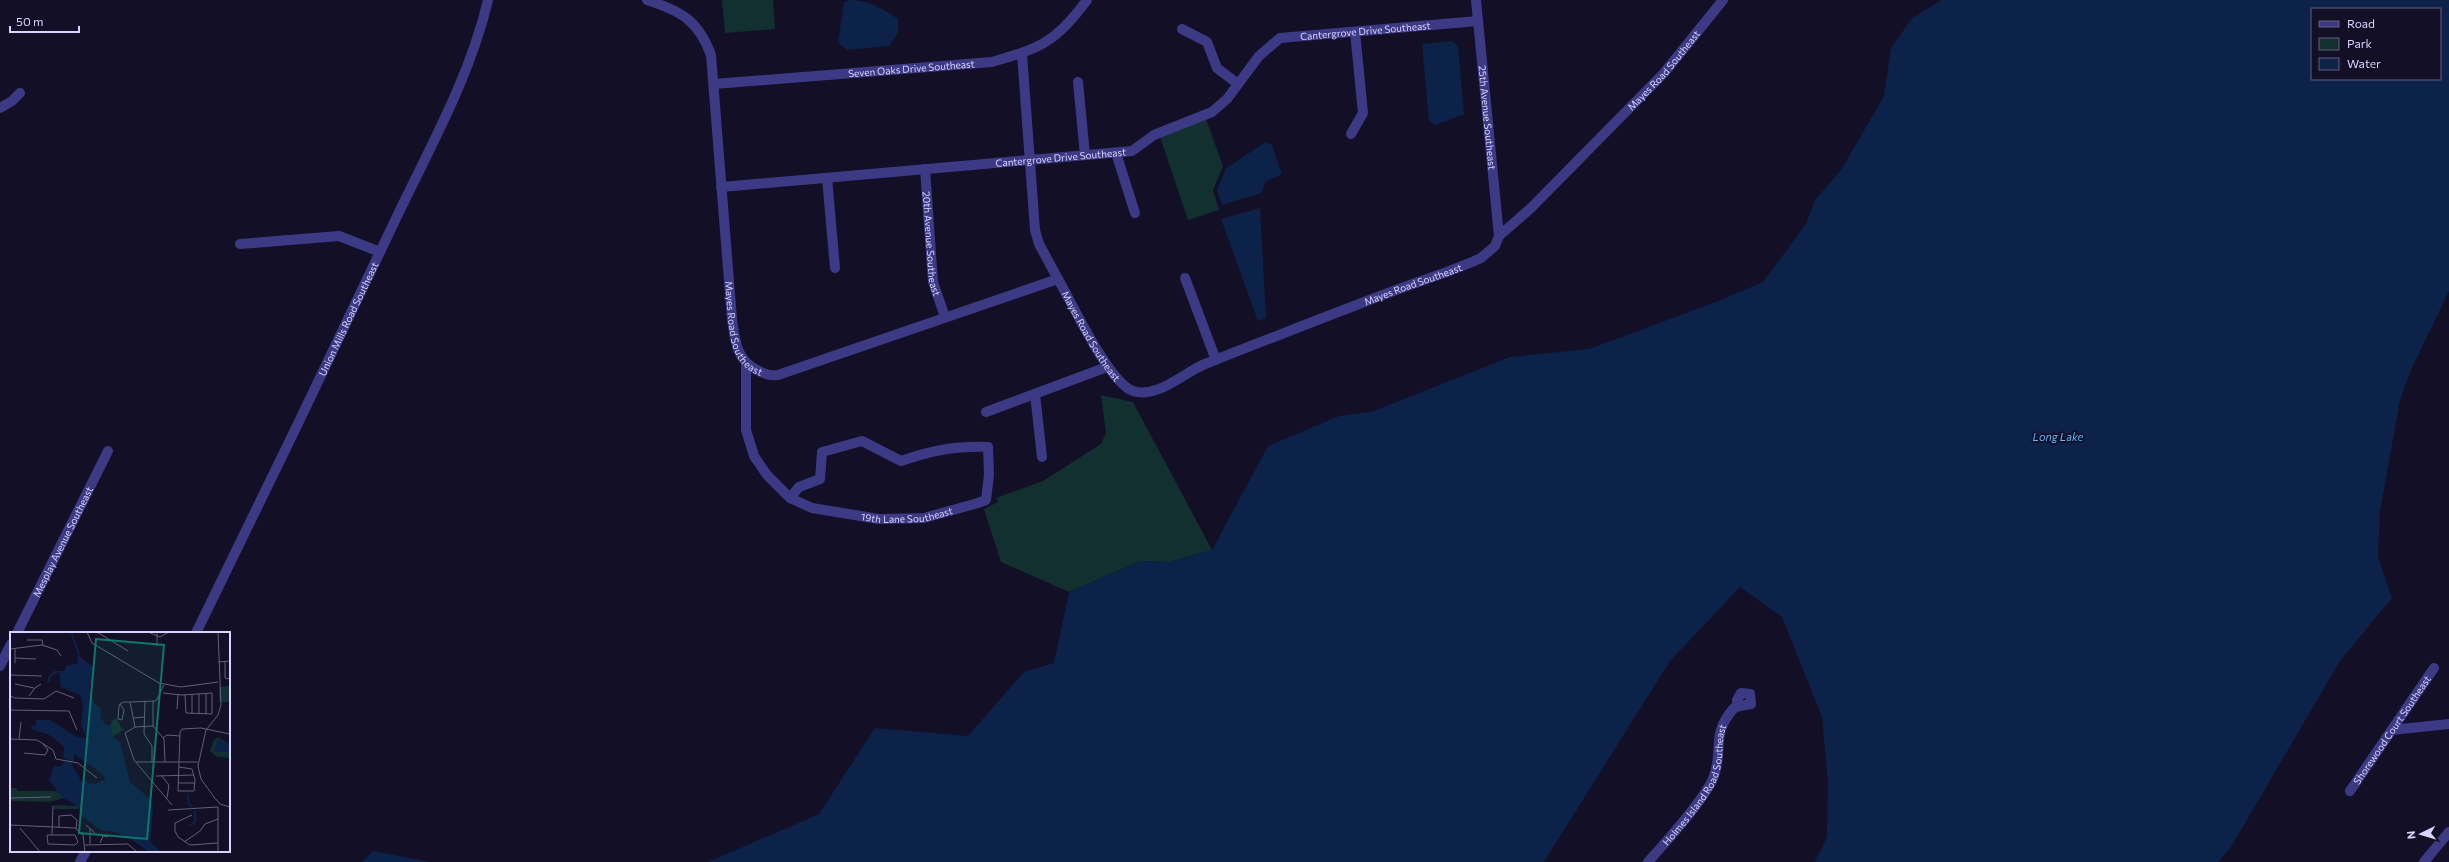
<svg xmlns="http://www.w3.org/2000/svg" width="2449" height="862" viewBox="0 0 2449 862" font-family="Commissioner,sans-serif">
<style>
.green{fill:#12302f}
.water{fill:#0c2248;fill-rule:evenodd}
.lines{fill:none;stroke-linecap:round;stroke-linejoin:round}
.minor{stroke:#3d3a85;stroke-width:10}
.tertiary{stroke:#3d3a85;stroke-width:10}
.labels{text-anchor:middle;stroke-width:3.5;stroke-linejoin:round;paint-order:stroke}
.street-label{font-size:10px;fill:#d9d4ff;stroke:#130f26}
.water-label{font-size:11px;font-style:italic;fill:#62b6ff;stroke:#130f26}
.inset-river{fill:none;stroke:#0c2248;stroke-width:2}
.inset-road{fill:none;stroke:#625e7d;stroke-width:1}
.view{fill:#0f766e;fill-opacity:0.15;stroke:#0f766e;stroke-width:2}
.inset-edge{fill:none;stroke:#d9d4ff;stroke-width:2}
</style>
<rect width="100%" height="100%" fill="#130f26"/>
<g class="green">
<path d="M 722,0 L 773,0 L 775,29 L 725,33 Z"/>
<path d="M 1206,119 L 1223,166 L 1213,190 L 1219,210 L 1188,220 L 1160,137 Z"/>
<path d="M 1101,395 L 1133,402 L 1212,550 L 1170,562 L 1141,561 L 1069,592 L 1001,562 L 984,509 L 998,502 L 996,498 L 1043,481 L 1101,444 L 1106,433 Z"/>
</g>
<g class="water">
<path d="M 849,0 C 868,0 882,8 898,19 L 898,33 L 889,46 L 847,50 L 838,42 L 844,2 Z"/>
<path d="M 1942,0 L 2449,0 L 2449,291 L 2411,370 L 2400,400 L 2380,512 L 2378,557 L 2392,598 L 2340,661 L 2231,847 L 2218,862 L 1815,862 L 1827,837 L 1828,783 L 1822,717 L 1782,617 L 1740,587 L 1670,661 L 1544,862 L 708,862 L 819,814 L 875,728 L 968,736 L 1024,672 L 1054,663 L 1069,592 L 1141,561 L 1170,562 L 1212,550 L 1268,446 L 1339,416 L 1371,412 L 1510,357 L 1589,349 L 1716,302 L 1763,282 L 1806,224 L 1815,200 L 1841,170 L 1884,96 L 1891,48 L 1912,18 ZM 2312,9 L 2440,9 L 2440,79 L 2312,79 Z"/>
<path d="M 1452,41 L 1458,46 L 1464,114 L 1436,125 L 1429,121 L 1422,44 Z"/>
<path d="M 1266,142 L 1272,145 L 1282,174 L 1265,182 L 1262,193 L 1222,205 L 1217,190 L 1226,168 Z"/>
<path d="M 1260,208 L 1266,318 L 1258,321 L 1221,219 Z"/>
<path d="M 373,851 L 430,862 L 362,862 Z"/>
</g>
<g class="lines">
<g class="minor">
<path id="s1" d="M 647,0 C 681,11 698,20 711,55 L 732,319 C 735,340 736,360 757,370 C 765,374 769,376 778,375 L 1058,279 C 1072,303 1109,383 1133,391 C 1157,399 1183,373 1205,364 C 1266,340 1327,316 1388,293 C 1419,281 1451,272 1481,258 L 1495,246 L 1499,236 L 1531,208 L 1664,73 L 1723,0"/>
<path id="s2" d="M 1476,0 L 1499,236"/>
<path d="M 1182,29 L 1207,42 L 1217,68 L 1238,84"/>
<path d="M 1022,54 L 1035,230 L 1039,244 L 1058,279"/>
<path d="M 1078,82 L 1085,155"/>
<path id="s3" d="M 714,84 L 992,62 C 1041,48 1056,42 1087,0"/>
<path d="M 0,108 L 12,101 L 20,93"/>
<path d="M 1351,134 L 1363,113 L 1355,32"/>
<path d="M 1116,153 L 1135,213"/>
<path id="s4" d="M 925,169 L 933,282 L 945,317"/>
<path d="M 827,178 L 835,268"/>
<path id="s5" d="M 721,187 L 1132,151 L 1154,135 L 1212,112 L 1227,99 L 1259,56 L 1280,38 L 1478,21"/>
<path d="M 240,244 L 339,236 L 380,252"/>
<path d="M 1185,278 L 1216,360"/>
<path id="s6" d="M 746,365 L 746,430 L 754,456 L 767,475 L 790,498 L 812,508 L 879,519 L 924,518 L 978,503 L 986,500 L 989,475 L 988,447 C 955,446 933,450 901,461 L 862,441 L 822,452 L 820,479 L 799,487 L 790,498"/>
<path d="M 1035,394 L 1042,457"/>
<path d="M 986,412 L 1107,367"/>
<path id="s7" d="M 17,633 L 108,451"/>
<path d="M 0,666 L 11,644"/>
<path d="M 2392,730 L 2449,724"/>
<path id="s8" d="M 2350,791 L 2434,668"/>
<path id="s9" d="M 1648,862 C 1664,844 1707,797 1714,776 C 1724,748 1710,734 1735,707 L 1751,704 L 1750,694 L 1741,693 L 1737,700 L 1738,705"/>
</g>
<g class="tertiary">
<path id="s10" d="M 196,633 C 262,499 327,364 391,229 C 426,154 469,81 488,0"/>
<path d="M 80,862 L 86,851"/>
<path d="M 2424,862 L 2449,832"/>
</g>
</g>
<g class="labels">
<g class="street-label">
<text dy="4" stroke="none"><textPath href="#s5" startOffset="689">Cantergrove Drive Southeast</textPath></text>
<text dy="4" stroke="none"><textPath href="#s3" startOffset="198">Seven Oaks Drive Southeast</textPath></text>
<text dy="4" stroke="none"><textPath href="#s1" startOffset="1505">Mayes Road Southeast</textPath></text>
<text dy="4" stroke="none"><textPath href="#s2" startOffset="118">25th Avenue Southeast</textPath></text>
<text dy="4" stroke="none"><textPath href="#s5" startOffset="341">Cantergrove Drive Southeast</textPath></text>
<text dy="4" stroke="none"><textPath href="#s4" startOffset="75">20th Avenue Southeast</textPath></text>
<text dy="4" stroke="none"><textPath href="#s1" startOffset="1169">Mayes Road Southeast</textPath></text>
<text dy="4" stroke="none"><textPath href="#s10" startOffset="349">Union Mills Road Southeast</textPath></text>
<text dy="4" stroke="none"><textPath href="#s1" startOffset="367">Mayes Road Southeast</textPath></text>
<text dy="4" stroke="none"><textPath href="#s1" startOffset="797">Mayes Road Southeast</textPath></text>
<text dy="4" stroke="none"><textPath href="#s6" startOffset="268">19th Lane Southeast</textPath></text>
<text dy="4" stroke="none"><textPath href="#s7" startOffset="102">Mesplay Avenue Southeast</textPath></text>
<text dy="4" stroke="none"><textPath href="#s8" startOffset="74">Shorewood Court Southeast</textPath></text>
<text dy="4" stroke="none"><textPath href="#s9" startOffset="93">Holmes Island Road Southeast</textPath></text>
</g>
<g class="water-label">
<text x="2058" y="441">Long Lake</text>
</g>
</g>
<g transform="translate(10 632)">
<rect width="220" height="220" fill="#130f26"/>
<path d="M 220,54 L 220,70 L 209,70 L 209,55 ZM 107,87 L 112,97 L 115,97 L 102,105 L 100,94 L 103,88 ZM 208,105 L 220,113 L 220,126 L 207,125 L 200,119 L 204,108 ZM 0,156 L 7,156 L 7,159 L 47,159 L 54,166 L 39,170 L 0,169 ZM 44,173 L 67,174 L 68,177 L 44,177 Z" fill="#12302f"/>
<path d="M 68,23 L 85,37 L 79,56 L 84,72 L 91,77 L 90,85 L 95,92 L 100,94 L 103,105 L 110,110 L 120,150 L 141,168 L 143,177 L 140,210 L 152,220 L 139,220 L 121,207 L 106,200 L 91,198 L 72,184 L 67,174 L 52,165 L 39,148 L 44,134 L 51,134 L 54,130 L 60,129 L 53,126 L 54,116 L 52,113 L 38,102 L 25,99 L 20,95 L 26,93 L 26,88 L 40,88 L 67,105 L 77,106 L 71,94 L 73,72 L 70,63 L 51,55 L 49,40 L 41,44 L 40,51 L 37,50 L 39,43 L 44,39 L 54,39 L 57,33 L 67,32 ZM 64,122 L 91,141 L 96,147 L 85,152 L 72,150 L 61,131 L 64,129 ZM 208,107 L 220,114 L 220,120 L 204,119 Z" fill="#0c2248" fill-rule="evenodd"/>
<path class="inset-river" d="M 61,0 L 69,23M 178,163 L 179,172 L 182,175M 179,194 L 185,190 L 185,178"/>
<path class="inset-road" d="M 77,0 L 82,11 L 149,51 L 171,55 L 208,50M 87,0 L 118,19M 138,0 L 150,5 L 159,0M 208,0 L 211,73M 17,8 L 32,8 L 33,13M 147,14 L 147,0M 0,17 L 32,13 L 47,18 L 51,24M 5,26 L 26,27M 208,30 L 220,29M 215,30 L 215,46 L 220,47M 5,31 L 5,17M 0,43 L 32,44M 5,52 L 24,56M 154,53 L 146,69 L 120,70 L 125,95 L 115,101 L 124,128 L 162,173M 46,59 L 64,66M 153,61 L 172,63 L 202,61 L 202,82 L 176,81 L 175,63M 189,62 L 189,82M 182,63 L 182,82M 0,64 L 5,66 L 34,67 L 46,59M 19,64 L 25,56 L 31,52M 135,69 L 134,102 L 142,114 L 142,130M 143,69 L 143,94 L 154,107 L 155,130M 110,72 L 114,78 L 112,88 L 108,87 L 109,74 L 110,72 L 113,70 L 120,70M 211,73 L 208,83 L 196,98 L 188,134 L 191,147 L 204,165 L 210,172 L 220,175M 167,77 L 168,63M 0,78 L 59,79 L 67,98M 196,82 L 196,61M 123,86 L 135,85M 125,95 L 143,94M 153,106 L 157,103 L 170,104M 0,107 L 27,108 L 43,118 L 46,127 L 68,131 L 87,146M 9,107 L 11,90M 14,121 L 35,123 L 38,118 L 33,112M 126,130 L 188,130M 169,135 L 182,137 L 185,148 L 184,159 L 168,159 L 170,100 L 172,97 L 191,96 L 220,102M 151,143 L 159,153 L 157,166M 146,144 L 184,143M 168,151 L 185,151M 0,166 L 41,165M 158,178 L 208,175M 182,183 L 165,191 L 165,199 L 168,205 L 180,213 L 208,211M 0,193 L 65,196 L 73,203 L 75,220M 76,193 L 85,201M 10,196 L 30,220M 49,196 L 49,184 L 61,183 L 67,188 L 66,197M 80,197 L 80,212M 37,203 L 65,203 L 68,210 L 65,213 L 38,212 ZM 42,203 L 43,174M 174,210 L 190,199 L 195,192 L 208,187M 90,211 L 93,204 L 98,205M 75,213 L 118,212 L 127,220M 208,220 L 208,175"/>
<path class="view" d="M 86,7 L 154,13 L 137,207 L 69,201 Z"/>
<rect width="220" height="220" class="inset-edge"/>
</g>
<rect x="2311" y="8" width="130" height="72" fill="#130f26" stroke="#625e7d"/>
<rect x="2319" y="21" width="20" height="6" fill="#3d3a85" stroke="#625e7d"/>
<text x="2347" y="28" font-size="12" fill="#d9d4ff">Road</text>
<rect x="2319" y="38" width="20" height="12" fill="#12302f" stroke="#625e7d"/>
<text x="2347" y="48" font-size="12" fill="#d9d4ff">Park</text>
<rect x="2319" y="58" width="20" height="12" fill="#0c2248" stroke="#625e7d"/>
<text x="2347" y="68" font-size="12" fill="#d9d4ff">Water</text>
<g transform="translate(2421 834) rotate(265)" stroke="#130f26" stroke-width="3" paint-order="stroke">
<path d="M0-3L7 15L0 10L-7 15Z" fill="#d9d4ff"/>
<text y="-6" font-size="11" font-weight="bold" text-anchor="middle" fill="#d9d4ff">N</text>
</g>
<path d="M10 26v6h69v-6" fill="none" stroke="#d9d4ff" stroke-width="2"/>
<text x="16" y="26" font-size="12" fill="#d9d4ff" stroke="#130f26" stroke-width="3" paint-order="stroke">50 m</text>
</svg>
